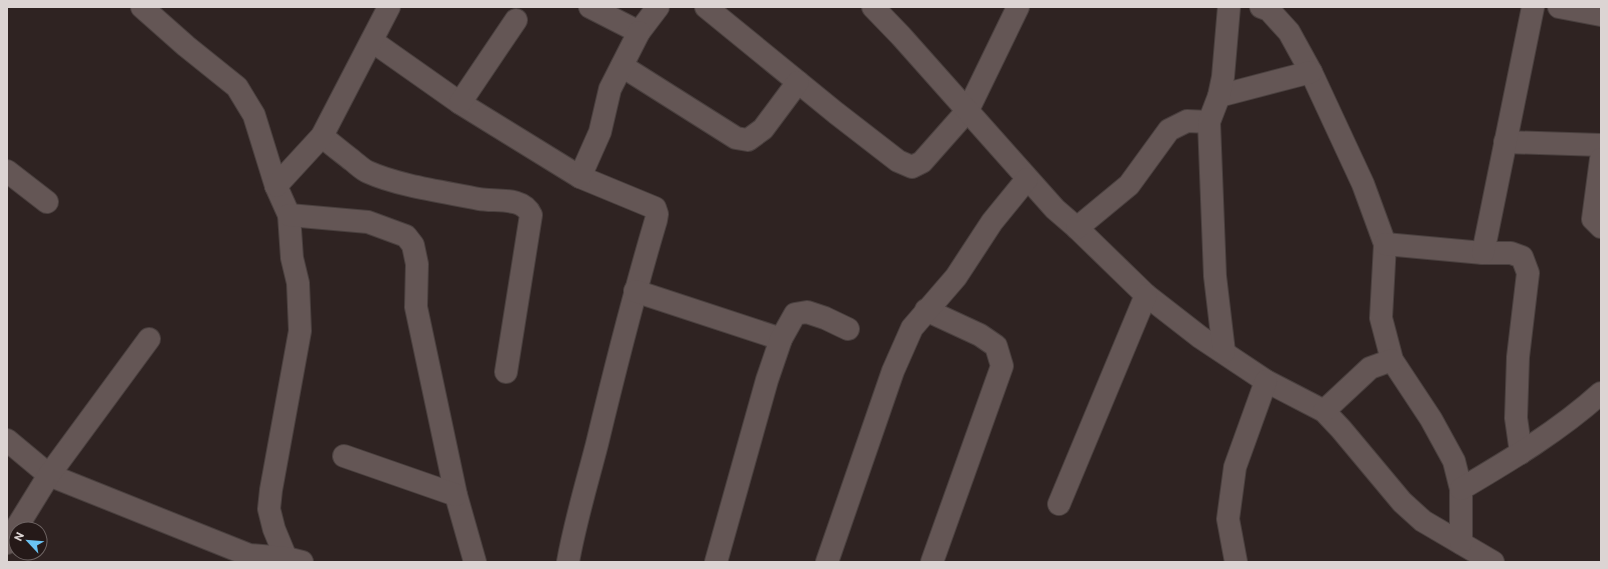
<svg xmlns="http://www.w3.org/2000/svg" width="1608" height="569" viewBox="0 0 1608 569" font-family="Commissioner,sans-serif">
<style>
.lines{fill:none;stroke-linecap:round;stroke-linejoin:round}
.minor-casing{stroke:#4a403f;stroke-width:24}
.minor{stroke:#645655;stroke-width:22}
</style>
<rect width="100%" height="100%" fill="#2f2322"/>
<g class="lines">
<defs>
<g id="minor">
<path d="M 142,7 L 186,46 L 237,87 L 254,115 L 276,186 L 289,215 L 292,258 L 298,283 L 300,331 L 271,490 L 269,509 L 274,529 L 286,558"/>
<path d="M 590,7 L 639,32 L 658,7"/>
<path d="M 706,7 L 836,113 L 898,161 L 912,167 L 922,162 L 968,110 L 1018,7"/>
<path d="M 873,7 L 901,36 L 1055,209 L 1077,228 L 1146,295 L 1200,337 L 1266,381 L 1324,411 L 1341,429 L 1402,502 L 1423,521 L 1493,562"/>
<path d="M 1261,7 L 1269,10 L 1289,32 L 1311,72 L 1363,184 L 1385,244 L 1381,318 L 1392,360 L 1431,419 L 1454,461 L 1461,489 L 1461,543"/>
<path d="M 1559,7 L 1601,15"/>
<path d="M 372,41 L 460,103 L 580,177 L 655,208 L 657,214 L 656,220 C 634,294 615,369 597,444 C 587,483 575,522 568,562"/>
<path d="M 622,66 L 736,138 L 748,140 L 763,129 L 798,82"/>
<path d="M 1219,96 L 1311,72"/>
<path d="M 460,103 L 516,20"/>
<path d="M 322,136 C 332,145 343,153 353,161 C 358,165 363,170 368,172 C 399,186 445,192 479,199 C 495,202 523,196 531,215 L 506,372"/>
<path d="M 1505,142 L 1601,145"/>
<path d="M 1601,159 L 1593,219 L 1601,227"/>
<path d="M 7,171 L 47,202"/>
<path d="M 580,177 L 600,132 L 610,89 L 639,32"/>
<path d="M 276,186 L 322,136 L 389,7"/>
<path d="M 289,215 L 368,222 L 406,236 L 413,245 L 417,264 L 416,307 L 456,495 L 475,562"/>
<path d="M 1077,228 L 1129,185 L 1169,130 L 1187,121 L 1209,122"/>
<path d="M 1385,244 L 1483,253 L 1511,253 L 1522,257 L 1528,273 L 1518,357 L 1516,418 L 1521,453"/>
<path d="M 1483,253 L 1533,7"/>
<path d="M 635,291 L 781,339"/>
<path d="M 926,310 L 980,335 L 996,346 L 1002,366 L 932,562"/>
<path d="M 1224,352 L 1215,276 L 1209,122 L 1219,96 L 1223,77 L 1229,7"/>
<path d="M 1324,411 L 1370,368 L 1392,360"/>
<path d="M 7,440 L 49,475 L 249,555 L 286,558 L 302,562"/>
<path d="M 344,456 L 456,495"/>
<path d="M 1461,489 C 1510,460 1559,431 1601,393"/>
<path d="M 1059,504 L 1146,295"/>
<path d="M 7,543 L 49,475 L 149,339"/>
<path d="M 716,562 L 767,380 L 781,339 L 795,314 L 807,312 L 825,318 L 848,329"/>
<path d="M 827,562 L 893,371 L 912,328 L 956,277 L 992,222 L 1027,179"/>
<path d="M 1236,562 L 1228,519 L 1235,467 L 1266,381"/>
</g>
</defs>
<use href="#minor" class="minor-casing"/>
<use href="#minor" class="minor"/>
</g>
<rect width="1608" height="569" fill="none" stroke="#dcd4d3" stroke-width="16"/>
<g transform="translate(28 541) rotate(296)"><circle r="19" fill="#251918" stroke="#6e6463"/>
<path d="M0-3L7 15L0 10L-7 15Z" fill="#6ac3f2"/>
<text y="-6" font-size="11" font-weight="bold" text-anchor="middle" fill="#dcd4d3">N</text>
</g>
</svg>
